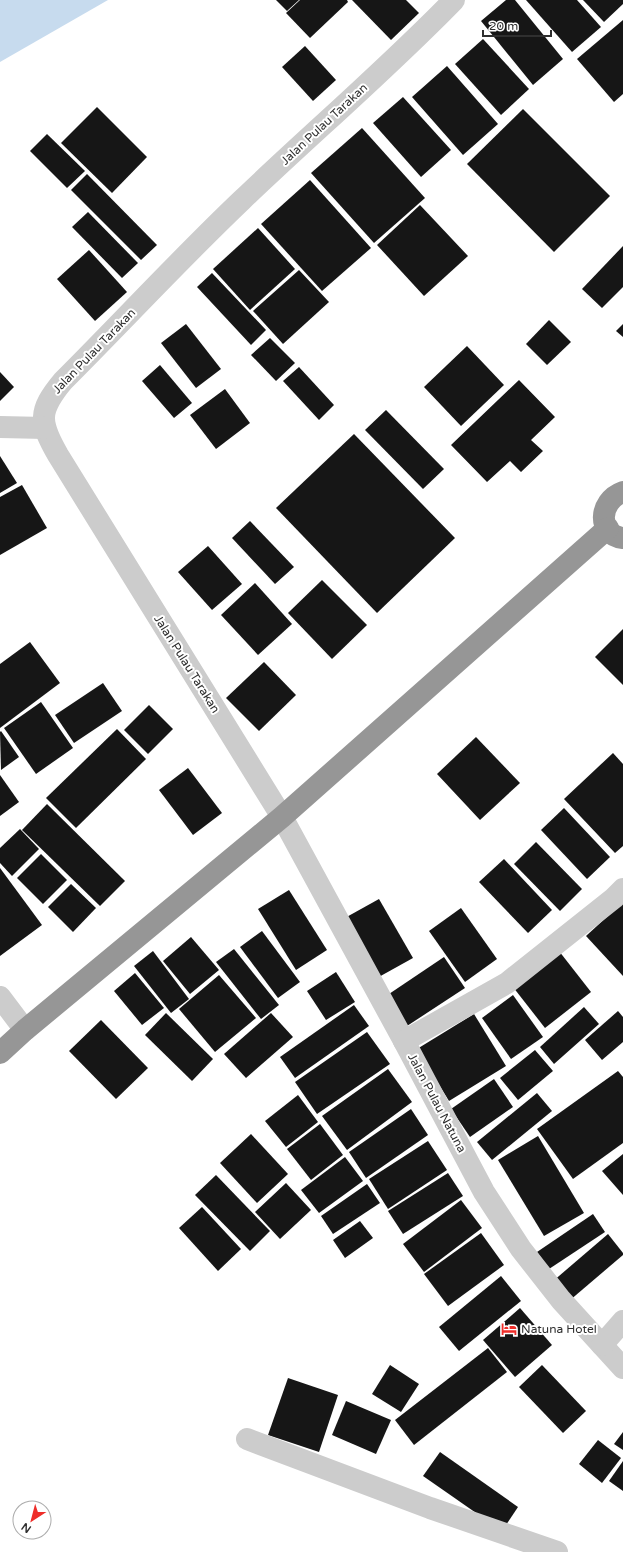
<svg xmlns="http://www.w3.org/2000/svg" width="623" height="1552" viewBox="0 0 623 1552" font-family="'Varela Round',sans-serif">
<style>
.water{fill:#c7dbee}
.building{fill:#161616}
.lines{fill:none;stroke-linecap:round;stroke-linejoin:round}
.minor{stroke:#ccc;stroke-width:22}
.highway{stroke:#969696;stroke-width:22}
.labels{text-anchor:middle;stroke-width:4;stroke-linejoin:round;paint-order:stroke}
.street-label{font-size:12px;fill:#2f2f2f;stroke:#fff}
.poi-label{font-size:12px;fill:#2f2f2f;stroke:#fff;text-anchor:start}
</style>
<rect width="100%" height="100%" fill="#fff"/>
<path class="water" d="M 0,0 L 108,0 L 0,62 Z"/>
<g class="building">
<path d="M 276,0 L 299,0 L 287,11 Z"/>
<path d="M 300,0 L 347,0 L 348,2 L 310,38 L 286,13 Z"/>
<path d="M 352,0 L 406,0 L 419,13 L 391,40 Z"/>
<path d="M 506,0 L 515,0 L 563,59 L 533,85 L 481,21 Z"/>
<path d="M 526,0 L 577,0 L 601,27 L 572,52 Z"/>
<path d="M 583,0 L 623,0 L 623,4 L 604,22 Z"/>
<path d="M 623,20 L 623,94 L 614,102 L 577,59 Z"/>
<path d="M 483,39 L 529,89 L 501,115 L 455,64 Z"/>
<path d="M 305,46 L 336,80 L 313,101 L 282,67 Z"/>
<path d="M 447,66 L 498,124 L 463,155 L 412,97 Z"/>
<path d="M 403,97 L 451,150 L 421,177 L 373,123 Z"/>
<path d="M 97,107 L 147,157 L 112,193 L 61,143 Z"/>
<path d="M 523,109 L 610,196 L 554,252 L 467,164 Z"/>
<path d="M 362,128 L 425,198 L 374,243 L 311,173 Z"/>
<path d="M 47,134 L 85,171 L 67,188 L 30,151 Z"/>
<path d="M 87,174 L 157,245 L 141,260 L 71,190 Z"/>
<path d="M 310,180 L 371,248 L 322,291 L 261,224 Z"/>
<path d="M 420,205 L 468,256 L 424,296 L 377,245 Z"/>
<path d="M 88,212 L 138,263 L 122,278 L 72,227 Z"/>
<path d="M 258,228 L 295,269 L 250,310 L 213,269 Z"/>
<path d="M 623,246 L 623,287 L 602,308 L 582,289 Z"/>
<path d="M 89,250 L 127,292 L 95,321 L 57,279 Z"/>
<path d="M 299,270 L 329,302 L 283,344 L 253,311 Z"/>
<path d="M 212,273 L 266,330 L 251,345 L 197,287 Z"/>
<path d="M 549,320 L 571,342 L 547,365 L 526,344 Z"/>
<path d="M 186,324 L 221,369 L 196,388 L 161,343 Z"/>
<path d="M 623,324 L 623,337 L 616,331 Z"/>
<path d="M 270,338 L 295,363 L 276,381 L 251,355 Z"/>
<path d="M 467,346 L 504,385 L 461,426 L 424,387 Z"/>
<path d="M 160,365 L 192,403 L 174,418 L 142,381 Z"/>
<path d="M 299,367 L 334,405 L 319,420 L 283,381 Z"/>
<path d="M 0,372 L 14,387 L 0,401 Z"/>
<path d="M 519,380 L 555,417 L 531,440 L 543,451 L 521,472 L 510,461 L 487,482 L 451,445 Z"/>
<path d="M 225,389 L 250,423 L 216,449 L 190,415 Z"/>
<path d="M 386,410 L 444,469 L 423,489 L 365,430 Z"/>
<path d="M 354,434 L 455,538 L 377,613 L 276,508 Z"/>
<path d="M 0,456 L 17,483 L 0,493 Z"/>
<path d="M 22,485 L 47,528 L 0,555 L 0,497 Z"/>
<path d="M 250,521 L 294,567 L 275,584 L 232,538 Z"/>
<path d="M 208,546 L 242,584 L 212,610 L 178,572 Z"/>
<path d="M 322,580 L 367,625 L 332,659 L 288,613 Z"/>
<path d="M 255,583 L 292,624 L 258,655 L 221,615 Z"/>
<path d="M 623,629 L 623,685 L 595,657 Z"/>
<path d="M 30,642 L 60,683 L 0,728 L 0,664 Z"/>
<path d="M 264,662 L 296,695 L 259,731 L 226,698 Z"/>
<path d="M 103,683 L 122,711 L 74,743 L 55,715 Z"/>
<path d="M 41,702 L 73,748 L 36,774 L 4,728 Z"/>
<path d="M 149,705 L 173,729 L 148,754 L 124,730 Z"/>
<path d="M 117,729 L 146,759 L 76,828 L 46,798 Z"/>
<path d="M 1,731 L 19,757 L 1,770 L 0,732 Z"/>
<path d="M 476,737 L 520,783 L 480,820 L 437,774 Z"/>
<path d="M 613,753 L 623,764 L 623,846 L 615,853 L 564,799 Z"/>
<path d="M 188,768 L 222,813 L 193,835 L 159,790 Z"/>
<path d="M 0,775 L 19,802 L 0,816 Z"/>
<path d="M 47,804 L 125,881 L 100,906 L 22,830 Z"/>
<path d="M 564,808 L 610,857 L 587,879 L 541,830 Z"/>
<path d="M 20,829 L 39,849 L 12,876 L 0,863 L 0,848 Z"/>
<path d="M 536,842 L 582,889 L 560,911 L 514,864 Z"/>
<path d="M 41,854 L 67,880 L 43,904 L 17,878 Z"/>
<path d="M 504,859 L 552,910 L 528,933 L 479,882 Z"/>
<path d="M 0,868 L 42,925 L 0,956 Z"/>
<path d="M 71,884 L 96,908 L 73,932 L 48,907 Z"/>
<path d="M 289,890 L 327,950 L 296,970 L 258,909 Z"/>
<path d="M 379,899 L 413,958 L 377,978 L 343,919 Z"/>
<path d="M 622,903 L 623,903 L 623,976 L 586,936 Z"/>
<path d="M 461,908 L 497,959 L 465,982 L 429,931 Z"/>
<path d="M 262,931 L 300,982 L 278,998 L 240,947 Z"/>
<path d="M 191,937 L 219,970 L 190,994 L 163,961 Z"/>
<path d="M 234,949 L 279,1005 L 261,1019 L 216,962 Z"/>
<path d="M 153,951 L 189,999 L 171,1013 L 134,966 Z"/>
<path d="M 559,951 L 591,992 L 545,1028 L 513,987 Z"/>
<path d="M 444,957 L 465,988 L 407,1026 L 386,996 Z"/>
<path d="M 336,972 L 355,1002 L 326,1020 L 307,991 Z"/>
<path d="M 135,973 L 164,1008 L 142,1025 L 114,991 Z"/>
<path d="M 219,975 L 256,1018 L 215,1052 L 179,1009 Z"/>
<path d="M 513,995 L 543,1037 L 511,1059 L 482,1018 Z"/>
<path d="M 354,1005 L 369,1026 L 295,1078 L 280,1057 Z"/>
<path d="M 584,1007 L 599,1024 L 554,1064 L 540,1047 Z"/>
<path d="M 618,1011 L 623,1017 L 623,1042 L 602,1060 L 585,1040 Z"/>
<path d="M 166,1013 L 213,1059 L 192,1081 L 145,1035 Z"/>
<path d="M 271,1013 L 293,1037 L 246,1078 L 224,1054 Z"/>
<path d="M 474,1014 L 506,1066 L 449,1101 L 417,1049 Z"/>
<path d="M 101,1020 L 148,1068 L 116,1099 L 69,1051 Z"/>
<path d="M 367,1032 L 390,1064 L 317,1114 L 295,1082 Z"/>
<path d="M 535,1050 L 553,1071 L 518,1100 L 500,1078 Z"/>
<path d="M 388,1069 L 412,1102 L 347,1150 L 322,1116 Z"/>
<path d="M 618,1071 L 623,1077 L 623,1143 L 573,1179 L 537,1129 Z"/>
<path d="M 494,1079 L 513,1107 L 470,1137 L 451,1109 Z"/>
<path d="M 537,1093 L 552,1111 L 492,1160 L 477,1142 Z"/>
<path d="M 298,1095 L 318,1122 L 286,1147 L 265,1121 Z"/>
<path d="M 411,1109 L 428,1135 L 366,1178 L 349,1152 Z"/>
<path d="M 320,1124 L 343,1155 L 311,1180 L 287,1149 Z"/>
<path d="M 251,1134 L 288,1174 L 257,1203 L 220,1163 Z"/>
<path d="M 538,1136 L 584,1213 L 544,1236 L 498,1160 Z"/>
<path d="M 428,1141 L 447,1170 L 388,1209 L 369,1179 Z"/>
<path d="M 623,1154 L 623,1195 L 602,1171 Z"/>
<path d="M 345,1157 L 363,1181 L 319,1213 L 301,1190 Z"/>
<path d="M 448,1173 L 463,1196 L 403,1234 L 388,1211 Z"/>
<path d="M 216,1175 L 270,1231 L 250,1251 L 195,1195 Z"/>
<path d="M 286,1183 L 311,1210 L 280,1239 L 255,1212 Z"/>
<path d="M 367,1184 L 380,1203 L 333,1234 L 321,1216 Z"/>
<path d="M 461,1200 L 482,1228 L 424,1272 L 403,1244 Z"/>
<path d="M 202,1207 L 241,1249 L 218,1271 L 179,1228 Z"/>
<path d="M 593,1214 L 605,1232 L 549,1269 L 537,1252 Z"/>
<path d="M 360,1221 L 373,1238 L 345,1258 L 333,1240 Z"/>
<path d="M 481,1233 L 504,1265 L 448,1306 L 424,1274 Z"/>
<path d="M 608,1234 L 623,1253 L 623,1255 L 569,1301 L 552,1282 Z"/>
<path d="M 501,1276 L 521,1301 L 459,1351 L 439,1327 Z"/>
<path d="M 520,1308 L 552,1345 L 515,1377 L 483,1340 Z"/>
<path d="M 488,1348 L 507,1372 L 414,1445 L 395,1420 Z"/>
<path d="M 390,1365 L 419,1384 L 401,1412 L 372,1394 Z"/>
<path d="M 542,1365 L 586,1411 L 563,1433 L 519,1387 Z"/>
<path d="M 288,1378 L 338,1395 L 319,1452 L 268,1435 Z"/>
<path d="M 346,1401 L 391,1420 L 376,1454 L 332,1435 Z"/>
<path d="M 623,1432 L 623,1450 L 614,1444 Z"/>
<path d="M 598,1440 L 621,1458 L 602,1483 L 579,1464 Z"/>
<path d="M 440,1452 L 518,1507 L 502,1531 L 423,1476 Z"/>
<path d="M 623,1461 L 623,1491 L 609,1481 Z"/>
</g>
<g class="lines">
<g class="minor">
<path d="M 454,0 C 386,70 312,133 242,200 C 181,258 123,321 63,381 C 38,411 39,422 58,455 L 282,817 L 404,1041 L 484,1192 L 521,1249 L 561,1300 L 623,1368"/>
<path d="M 0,427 L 45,428"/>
<path d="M 0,997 L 25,1030"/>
<path d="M 404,1041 L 507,983 L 614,898 L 623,889"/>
<path d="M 602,1345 L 623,1321"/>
<path d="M 247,1439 L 430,1508 L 557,1552"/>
</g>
<g class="highway">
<path d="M 623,492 C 598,501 597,535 623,538"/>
<path d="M 0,1053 L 25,1030 L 282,817 L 608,528"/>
</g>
</g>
<defs>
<symbol id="hotel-bare" viewBox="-9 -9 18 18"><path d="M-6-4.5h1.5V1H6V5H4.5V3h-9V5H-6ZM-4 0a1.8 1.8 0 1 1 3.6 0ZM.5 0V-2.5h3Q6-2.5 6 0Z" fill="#ee2d29" stroke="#fff" stroke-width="2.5" paint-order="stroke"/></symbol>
</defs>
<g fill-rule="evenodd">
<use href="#hotel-bare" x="498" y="1318" width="22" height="22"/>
</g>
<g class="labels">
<g class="street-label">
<text transform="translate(324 124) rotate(-43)" y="4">Jalan Pulau Tarakan</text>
<text transform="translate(94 351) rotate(-46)" y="4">Jalan Pulau Tarakan</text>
<text transform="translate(187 664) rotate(58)" y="4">Jalan Pulau Tarakan</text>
<text transform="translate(437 1103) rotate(62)" y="4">Jalan Pulau Natuna</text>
</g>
<g class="poi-label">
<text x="521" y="1333">Natuna Hotel</text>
</g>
</g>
<g transform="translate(32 1520) rotate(216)"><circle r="19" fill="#ffffff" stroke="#acacac"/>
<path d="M0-3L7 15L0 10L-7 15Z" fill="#ee2d29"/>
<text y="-6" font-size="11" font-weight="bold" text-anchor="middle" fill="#2f2f2f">N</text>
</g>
<path d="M483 30v6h68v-6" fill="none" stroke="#2f2f2f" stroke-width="2"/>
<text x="489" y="30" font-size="12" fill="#2f2f2f" stroke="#ffffff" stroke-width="3" paint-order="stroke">20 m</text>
</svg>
